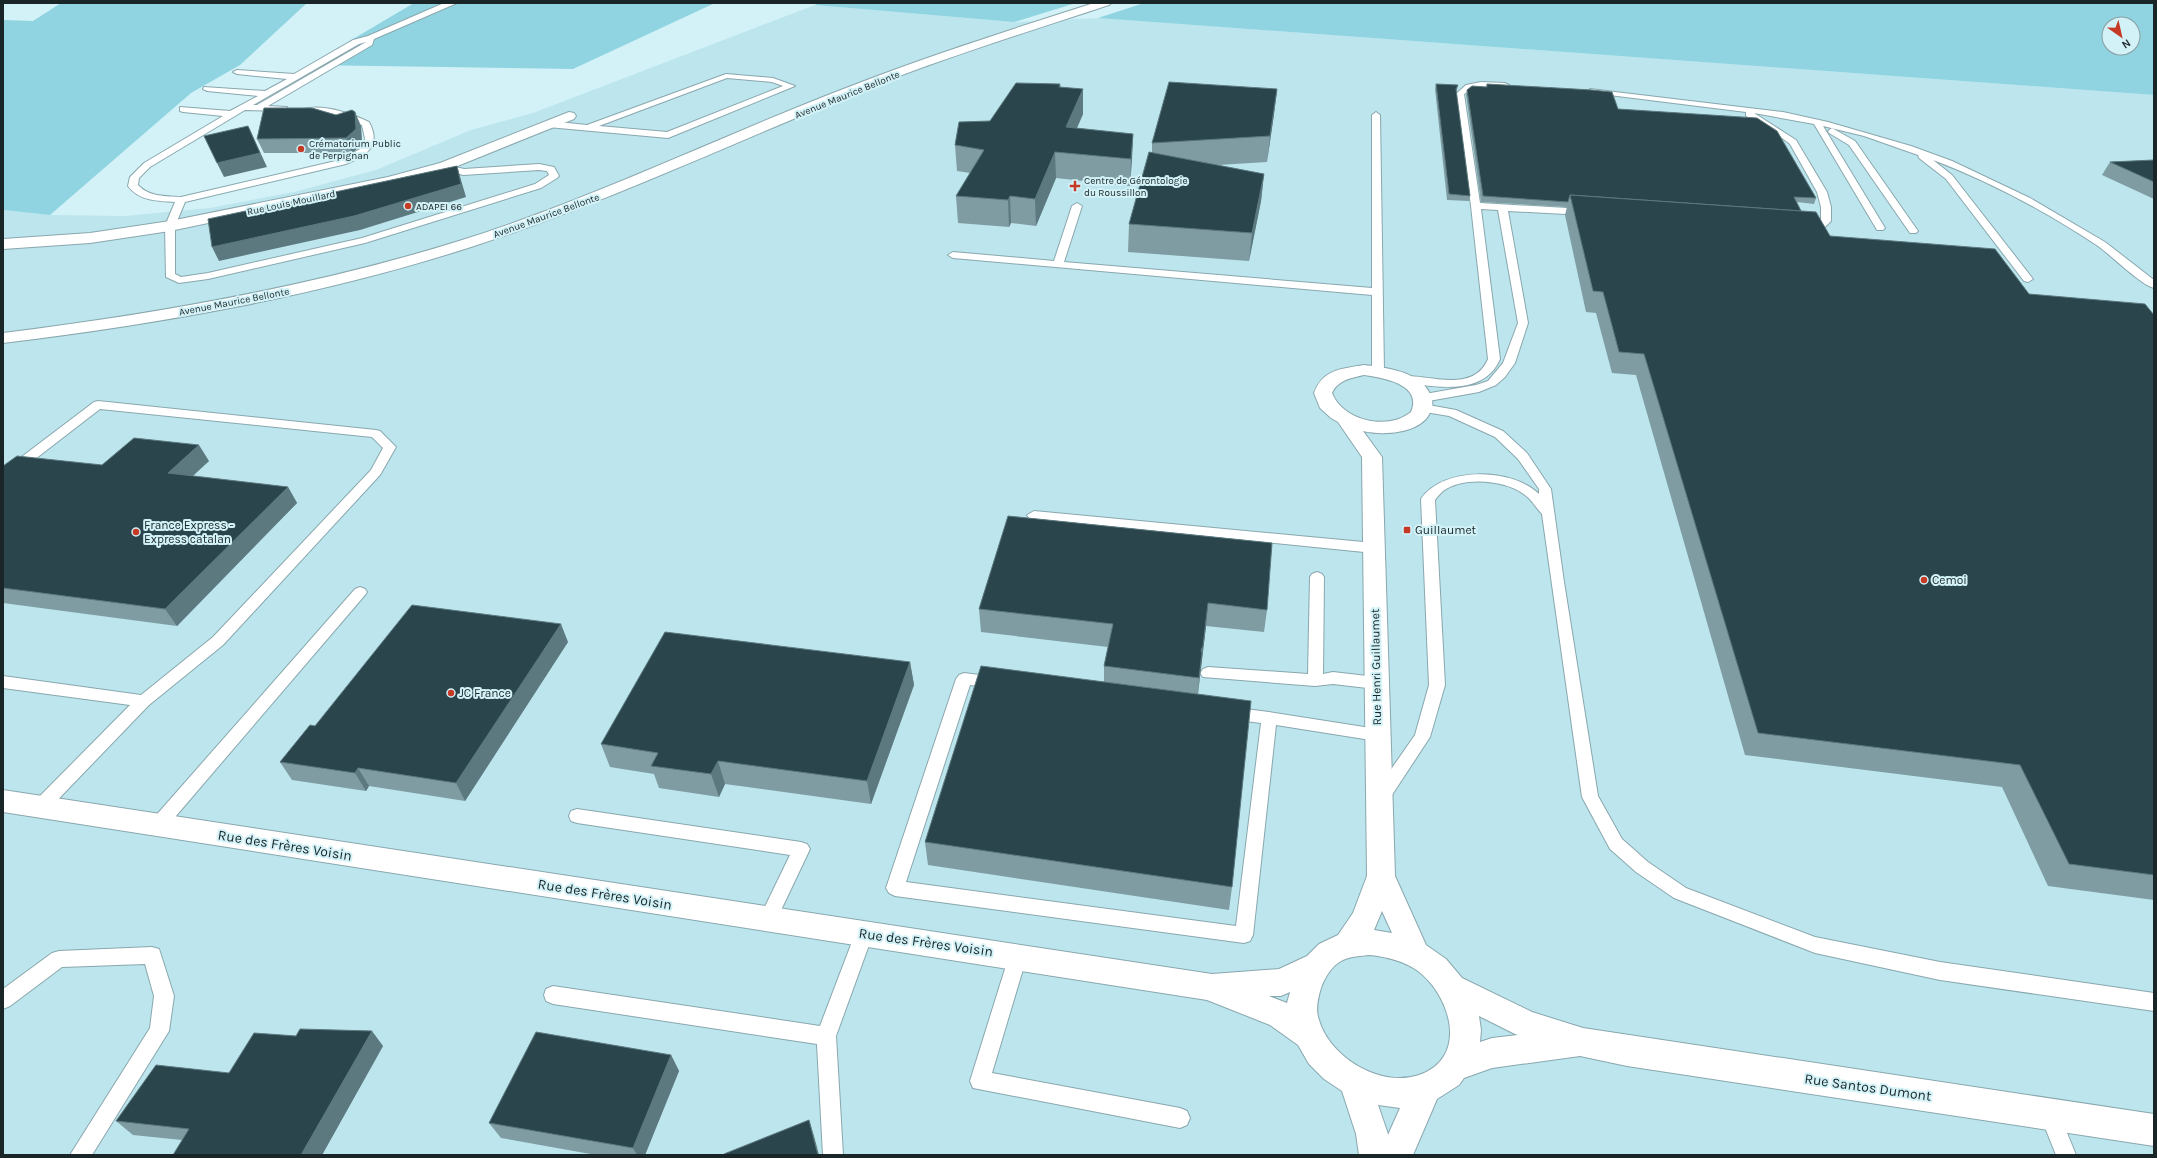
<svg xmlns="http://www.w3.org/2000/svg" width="2157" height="1158" viewBox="0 0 2157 1158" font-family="Karla,sans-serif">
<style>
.built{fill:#bce5ed}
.green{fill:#90d4e1;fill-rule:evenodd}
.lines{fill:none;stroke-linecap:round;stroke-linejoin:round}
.lane-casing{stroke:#89a7ae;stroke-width:2}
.street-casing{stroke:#89a7ae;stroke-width:2}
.secondary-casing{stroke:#89a7ae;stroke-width:2}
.lane{fill:#fff;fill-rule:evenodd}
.street{fill:#fff;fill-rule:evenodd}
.secondary{fill:#fff;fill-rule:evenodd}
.wall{fill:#7e9ca2}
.shaded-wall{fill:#5c797f}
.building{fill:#2a454b;stroke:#5c797f}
.poi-dot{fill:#c63a25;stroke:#d2f2f8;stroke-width:1.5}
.labels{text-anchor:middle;stroke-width:4;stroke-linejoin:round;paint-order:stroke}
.far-street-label{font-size:10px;fill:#192527;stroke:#d2f2f8}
.far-poi-label{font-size:10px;fill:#192527;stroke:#d2f2f8;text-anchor:start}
.poi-label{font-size:12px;fill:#192527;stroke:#d2f2f8;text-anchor:start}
.street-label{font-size:12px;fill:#192527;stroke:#d2f2f8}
.near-street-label{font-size:14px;fill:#192527;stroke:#d2f2f8}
</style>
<rect width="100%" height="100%" fill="#d2f2f8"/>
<path class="built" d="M 815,5 L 1014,22 L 1098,18 L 2154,95 L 2154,1155 L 3,1155 L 3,210 L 50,215 L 125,216 L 210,208 L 294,192 L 376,170 L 471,130 L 533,113 Z"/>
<g class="green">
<path d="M 61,3 L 307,3 L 240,65 L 191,93 L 50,215 L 3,210 L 3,20 L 33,21 Z"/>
<path d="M 414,3 L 715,3 L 573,69 L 309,65 Z"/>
<path d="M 818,3 L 1076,3 L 1014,22 L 815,5 Z"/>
<path d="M 1144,3 L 2154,3 L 2154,95 L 1098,18 ZM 2109,24 L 2133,24 L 2133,48 L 2109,48 Z"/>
</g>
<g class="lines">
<defs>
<g id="lane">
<path d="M 444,3 L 457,3 L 374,39 L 372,45 L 268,106 L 287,107 L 287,111 L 245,110 L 150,167 L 139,178 L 138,185 C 149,197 166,196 181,197 L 340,160 L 362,148 L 365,139 L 362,125 L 337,116 L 303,113 L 303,109 C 324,104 350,113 369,122 C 382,146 366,156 346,164 L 185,202 L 175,226 L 175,274 L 181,277 L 208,273 L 362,238 L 535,184 L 549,175 L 547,171 L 539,170 L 463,175 L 442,168 L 442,164 L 464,169 L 539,164 L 554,167 L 559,176 L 557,178 L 541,188 L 365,243 L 208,279 L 179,283 L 166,277 L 165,226 L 175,202 C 158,201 139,201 128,186 L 130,177 L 144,163 L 223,116 L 183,112 L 180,111 L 180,107 L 230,111 L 258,96 L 207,91 L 203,89 L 204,87 L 265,91 L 287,79 L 237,74 L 233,72 L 237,70 L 294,74 L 353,40 L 368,36 ZM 366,42 L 257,105 L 253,105 L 359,44 Z"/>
<path d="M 726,74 L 773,78 L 795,86 L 668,138 L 548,127 L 544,124 L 548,121 L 587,125 ZM 727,78 L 772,82 L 783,86 L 667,132 L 599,126 Z"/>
<path d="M 1481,82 L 1505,83 L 1509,85 L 1505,87 L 1475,87 L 1464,94 L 1480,203 L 1584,209 L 1589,212 L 1584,215 L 1508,211 L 1528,323 L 1515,363 L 1505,377 L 1496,385 L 1479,392 L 1423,402 L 1419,401 L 1417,398 L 1419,395 L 1476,385 L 1488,381 L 1503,363 L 1518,323 L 1498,210 L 1481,209 L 1500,359 C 1484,396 1438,387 1405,383 L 1399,380 C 1410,366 1471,400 1488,359 L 1471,206 L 1456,94 L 1466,85 Z"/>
<path d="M 1590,89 L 1783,112 L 1828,122 L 1911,146 L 1952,161 L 2030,198 L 2105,242 L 2154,280 L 2154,288 C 2141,285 2112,256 2098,246 C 2047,212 1991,182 1933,160 L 1952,175 L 2033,279 L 2028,282 L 2024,281 L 1946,179 L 1919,158 L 1918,155 L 1864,136 L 1823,126 L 1885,228 L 1883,230 L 1877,230 L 1814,124 L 1754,113 L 1796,140 L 1827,192 L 1831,207 L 1831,221 L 1824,228 L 1803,230 L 1803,226 L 1818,223 L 1821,220 L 1821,207 L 1817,192 L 1790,144 L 1774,132 L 1746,116 L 1746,112 L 1593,93 L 1589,91 Z"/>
<path d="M 1376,112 L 1380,115 L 1384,371 L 1382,373 L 1374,373 L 1372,371 L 1372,295 L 953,258 L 948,255 L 953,252 L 1054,261 L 1072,206 L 1077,203 L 1082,206 L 1064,262 L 1372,288 L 1372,115 Z"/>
<path d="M 1832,128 L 1855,141 L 1918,231 L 1916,233 L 1910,233 L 1849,145 L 1829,133 L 1828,131 Z"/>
<path d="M 98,401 L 376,430 L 380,431 L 396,447 L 380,475 L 223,645 L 149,705 L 46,812 L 40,814 L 34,812 L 32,807 L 34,802 L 130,705 L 3,688 L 3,676 L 141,695 L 213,637 L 371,470 L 383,448 L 372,437 L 100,409 L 8,480 L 3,481 L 3,471 L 94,402 Z"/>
<path d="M 1423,404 L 1456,410 L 1503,431 L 1527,453 L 1551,489 L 1564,582 L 1598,796 L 1622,839 L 1648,862 L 1686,888 L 1815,937 L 1940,962 L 2154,993 L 2154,1011 L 1940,980 L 1815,953 L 1674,898 L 1636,872 L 1610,849 L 1582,797 L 1542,514 C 1536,508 1532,500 1525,495 C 1506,480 1464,476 1443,491 C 1440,494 1437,497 1435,500 L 1445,685 L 1430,737 L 1388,801 L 1382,803 L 1376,801 L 1374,796 L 1376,791 L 1415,735 L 1429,685 L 1421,499 C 1443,466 1513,468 1539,494 L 1539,489 L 1518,459 L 1495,437 L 1449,416 L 1419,411 L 1417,408 Z"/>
<path d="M 1034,511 L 1374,543 L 1379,545 L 1381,548 L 1379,551 L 1374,553 L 1029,518 L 1027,515 Z"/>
<path d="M 1317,572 L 1322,574 L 1324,577 L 1323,674 L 1333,672 L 1376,677 L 1381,679 L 1384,683 L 1381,687 L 1376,689 L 1333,684 L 1315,686 L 1203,677 L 1200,673 L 1203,669 L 1208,667 L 1308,674 L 1310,577 L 1312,574 Z"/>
<path d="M 360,587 L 365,589 L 367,592 L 365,595 L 164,830 L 158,832 L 152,830 L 150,825 L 152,820 L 355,589 Z"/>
<path d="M 964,673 L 1269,712 L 1377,729 L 1383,731 L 1385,735 L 1383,739 L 1377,741 L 1276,725 L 1253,935 L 1250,941 L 1244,943 L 895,896 L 889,893 L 886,888 L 956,679 L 959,675 ZM 970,685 L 1261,723 L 1236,926 L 906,882 Z"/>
<path d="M 577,809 L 801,842 L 807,844 L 810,849 L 774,925 L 768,927 L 762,925 L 759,919 L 790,855 L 577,823 L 571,821 L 569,816 L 571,811 Z"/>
<path d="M 864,926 L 870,928 L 873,934 L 836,1036 L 843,1155 L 823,1155 L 817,1044 L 553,1004 L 546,1001 L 544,995 L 546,989 L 553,986 L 820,1026 L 855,934 L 858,928 Z"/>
<path d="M 152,947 L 159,949 L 161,955 L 174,996 L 169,1031 L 92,1155 L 70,1155 L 150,1028 L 154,996 L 145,964 L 62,967 L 10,1006 L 3,1009 L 3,989 L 52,953 L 59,951 Z"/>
<path d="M 1018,948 L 1025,950 L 1027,956 L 992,1073 L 1180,1108 L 1187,1111 L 1190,1118 L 1187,1125 L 1180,1128 L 973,1088 L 970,1081 L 1009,956 L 1011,950 Z"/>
<path d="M 2050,1105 L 2057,1108 L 2076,1155 L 2056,1155 L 2040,1115 L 2043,1108 Z"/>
</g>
<g id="street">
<path d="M 569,112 L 574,113 L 576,116 L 574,119 L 450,169 L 389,185 L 170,231 L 90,243 L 3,249 L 3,239 L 90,233 L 170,221 L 388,177 L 440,163 Z"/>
<path d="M 1364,365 C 1382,367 1407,370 1422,383 C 1428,389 1434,398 1432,407 C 1426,434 1384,436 1363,431 L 1382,457 L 1395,876 L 1426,945 L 1446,959 L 1462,978 L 1532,1012 L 1583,1028 L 2154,1114 L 2154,1146 L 1627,1066 L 1580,1056 L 1492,1068 L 1464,1078 L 1459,1085 L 1437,1099 L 1413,1155 L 1359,1155 L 1356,1134 L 1342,1091 L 1324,1079 L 1309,1064 L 1298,1045 L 1270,1025 L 1207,1000 L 3,812 L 3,790 L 1212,974 L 1279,969 L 1307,956 L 1319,944 L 1338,935 L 1353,913 L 1367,876 L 1362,457 L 1338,422 L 1331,418 L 1320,408 L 1314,393 C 1323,369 1341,369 1364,365 ZM 1364,375 C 1383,378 1423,384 1411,412 C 1388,431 1343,421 1332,393 C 1338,380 1351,378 1364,375 ZM 1382,911 L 1392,933 L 1374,930 ZM 1370,955 C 1387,957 1404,961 1418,971 C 1451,996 1469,1058 1419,1075 C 1381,1088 1330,1058 1319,1020 C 1315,1010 1318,998 1321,988 C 1325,977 1332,965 1343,960 C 1351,956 1361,956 1370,955 ZM 1290,992 L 1287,1003 L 1269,996 L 1281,996 ZM 1479,1016 L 1515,1034 L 1518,1035 L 1492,1038 L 1480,1042 L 1481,1030 ZM 1378,1105 L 1400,1108 L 1388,1135 L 1388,1134 Z"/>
</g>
<path id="secondary" d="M 1094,3 L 1111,3 L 1109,5 C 1018,35 927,63 839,100 C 717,150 597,206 471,247 C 319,296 161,324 3,343 L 3,333 C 157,314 311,287 459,241 C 587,201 708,142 833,93 C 919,59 1006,31 1094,3 Z"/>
</defs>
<use href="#lane" class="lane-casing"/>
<use href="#street" class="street-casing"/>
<use href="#secondary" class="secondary-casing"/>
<use href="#lane" class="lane"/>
<use href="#street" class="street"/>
<use href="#secondary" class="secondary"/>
</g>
<g class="wall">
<path d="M 1060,84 L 1061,87 L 1083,114 L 1077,128 L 1133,134 L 1130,186 L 1056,178 L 1036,226 L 1011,223 L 1009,227 L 958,223 L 956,196 L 970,173 L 957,171 L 955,145 L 990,121 Z"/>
<path d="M 1436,84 L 1458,85 L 1457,90 L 1456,92 L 1470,196 L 1469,201 L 1447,200 L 1435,89 Z"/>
<path d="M 1487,84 L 1618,109 L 1816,198 L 1814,204 L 1797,202 L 1801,211 L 1830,236 L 2029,294 L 2154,315 L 2154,900 L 2048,886 L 2002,787 L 1745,755 L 1636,375 L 1612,373 L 1596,313 L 1586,312 L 1565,215 L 1567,207 L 1481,202 L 1466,95 L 1467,90 L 1486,87 Z"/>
<path d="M 1277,89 L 1274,114 L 1267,162 L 1218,165 L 1264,174 L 1261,201 L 1249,261 L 1128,252 L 1129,224 L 1152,152 L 1152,143 Z"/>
<path d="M 361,126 L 362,144 L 352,153 L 264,153 L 257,139 Z"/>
<path d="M 2154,160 L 2154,199 L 2102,175 L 2110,162 Z"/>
<path d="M 209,461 L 193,476 L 288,487 L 297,503 L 177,626 L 3,603 L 3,466 L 102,465 Z"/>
<path d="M 1008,516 L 1267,610 L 1264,632 L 1206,626 L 1198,694 L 1232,887 L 1229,910 L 928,865 L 925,842 L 1104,682 L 1104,666 L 1108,647 L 981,632 L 979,609 Z"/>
<path d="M 568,642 L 465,801 L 369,786 L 366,791 L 292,780 L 280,762 L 315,726 Z"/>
<path d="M 910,662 L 914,685 L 871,804 L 725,784 L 719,797 L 659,788 L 654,774 L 610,767 L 601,744 Z"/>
<path d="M 383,1046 L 322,1155 L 173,1155 L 182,1140 L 133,1135 L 116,1121 L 229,1073 Z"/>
<path d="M 671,1055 L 679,1071 L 645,1155 L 596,1155 L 501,1138 L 489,1123 Z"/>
</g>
<g class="shaded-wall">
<path d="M 1083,89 L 1083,114 L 1066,153 L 1066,127 Z"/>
<path d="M 1277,89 L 1274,114 L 1267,162 L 1270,136 Z"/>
<path d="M 355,112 L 361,126 L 362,144 L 352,153 L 346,138 Z"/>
<path d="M 248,126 L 267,167 L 224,177 L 217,163 Z"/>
<path d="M 1133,134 L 1132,160 L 1130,186 L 1131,159 Z"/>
<path d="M 1055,152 L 1056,178 L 1036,226 L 1035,199 Z"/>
<path d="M 457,166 L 461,180 L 466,197 L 360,230 L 219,261 L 212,247 Z"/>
<path d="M 1264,174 L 1261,201 L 1249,261 L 1252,233 Z"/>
<path d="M 1010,196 L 1011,223 L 1009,227 L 1008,200 Z"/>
<path d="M 199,445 L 209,461 L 178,489 L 168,473 Z"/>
<path d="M 288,487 L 297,503 L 177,626 L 165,609 Z"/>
<path d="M 1208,603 L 1206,626 L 1197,701 L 1200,671 L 1201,650 Z"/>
<path d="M 561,624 L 568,642 L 465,801 L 456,783 Z"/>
<path d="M 910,662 L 914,685 L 871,804 L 867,781 Z"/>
<path d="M 718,761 L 725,784 L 719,797 L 711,774 Z"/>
<path d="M 358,768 L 369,786 L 366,791 L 355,773 Z"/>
<path d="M 372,1031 L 383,1046 L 322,1155 L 301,1155 Z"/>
<path d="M 671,1055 L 679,1071 L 645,1155 L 637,1155 L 633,1148 Z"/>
<path d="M 809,1120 L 814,1136 L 819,1155 L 818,1155 Z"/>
</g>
<g class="building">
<path d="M 1169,82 L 1277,89 L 1270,136 L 1152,143 Z"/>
<path d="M 1016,83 L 1060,84 L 1059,87 L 1083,89 L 1066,127 L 1133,134 L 1131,159 L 1055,152 L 1035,199 L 1010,196 L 1008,200 L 956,196 L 984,150 L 955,145 L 959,122 L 990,121 Z"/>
<path d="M 1436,84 L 1458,85 L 1456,89 L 1470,196 L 1449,194 Z"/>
<path d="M 1487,84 L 1592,90 L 1612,92 L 1618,109 L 1757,118 L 1777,131 L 1816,198 L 1794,197 L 1801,211 L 1570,195 L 1568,202 L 1483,196 L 1467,90 L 1472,86 L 1487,87 Z"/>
<path d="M 264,108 L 312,108 L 336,115 L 352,110 L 355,112 L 356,129 L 346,138 L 257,139 Z"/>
<path d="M 248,126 L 260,153 L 217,163 L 204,136 Z"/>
<path d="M 1149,152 L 1264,174 L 1252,233 L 1129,224 Z"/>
<path d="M 2154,160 L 2154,182 L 2110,162 Z"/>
<path d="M 457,166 L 461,184 L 354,216 L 212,247 L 208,219 Z"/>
<path d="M 1570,195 L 1816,212 L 1830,236 L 1995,249 L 2029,294 L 2145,304 L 2154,315 L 2154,875 L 2069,864 L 2020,765 L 1758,733 L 1644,354 L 1619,352 L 1603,292 L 1593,291 Z"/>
<path d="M 134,438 L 199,445 L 168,473 L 288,487 L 165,609 L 3,588 L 3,466 L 17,456 L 102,465 Z"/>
<path d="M 1008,516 L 1272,543 L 1267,610 L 1208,603 L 1203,646 L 1201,650 L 1202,653 L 1199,678 L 1104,666 L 1113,624 L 979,609 Z"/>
<path d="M 412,605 L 561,624 L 456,783 L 358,768 L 355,773 L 280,762 L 310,725 L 315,726 Z"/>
<path d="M 665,632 L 910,662 L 867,781 L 718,761 L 711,774 L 651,766 L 658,753 L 601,744 Z"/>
<path d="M 981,666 L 1251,701 L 1232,887 L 925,842 Z"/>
<path d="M 300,1029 L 372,1031 L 301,1155 L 173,1155 L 189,1129 L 116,1121 L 156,1065 L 229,1073 L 254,1033 L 296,1036 Z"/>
<path d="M 536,1032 L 671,1055 L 633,1148 L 489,1123 Z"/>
<path d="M 809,1120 L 818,1155 L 724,1155 L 724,1154 Z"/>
</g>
<g class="poi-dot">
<circle cx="301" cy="149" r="4"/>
<path d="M1073 180h4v4h4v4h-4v4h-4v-4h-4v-4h4z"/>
<circle cx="408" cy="206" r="4"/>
<rect x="1403" y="526" width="8" height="8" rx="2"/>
<circle cx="136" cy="532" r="4"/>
<circle cx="1924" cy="580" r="4"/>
<circle cx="451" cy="693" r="4"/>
</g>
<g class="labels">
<g class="far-street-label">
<text transform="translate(847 94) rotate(-22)" y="4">Avenue Maurice Bellonte</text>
<text transform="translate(291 202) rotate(-12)" y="4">Rue Louis Mouillard</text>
<text transform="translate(546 215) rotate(-20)" y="4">Avenue Maurice Bellonte</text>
<text transform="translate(234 301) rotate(-11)" y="4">Avenue Maurice Bellonte</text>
</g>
<g class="far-poi-label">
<text x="309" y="147">Crématorium Public<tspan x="309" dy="12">de Perpignan</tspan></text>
<text x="1084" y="184">Centre de Gérontologie<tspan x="1084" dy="12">du Roussillon</tspan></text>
<text x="416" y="210">ADAPEI 66</text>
</g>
<g class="poi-label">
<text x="144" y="529">France Express -<tspan x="144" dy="14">Express catalan</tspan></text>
<text x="1415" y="534">Guillaumet</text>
<text x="1932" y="584">Cemoi</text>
<text x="459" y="697">JC France</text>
</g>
<g class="street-label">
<text transform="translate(1376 667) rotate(-91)" y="4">Rue Henri Guillaumet</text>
</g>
<g class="near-street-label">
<text transform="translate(285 845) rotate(9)" y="5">Rue des Frères Voisin</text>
<text transform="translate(605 894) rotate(9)" y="5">Rue des Frères Voisin</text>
<text transform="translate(926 942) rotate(8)" y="5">Rue des Frères Voisin</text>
<text transform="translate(1868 1087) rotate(8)" y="5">Rue Santos Dumont</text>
</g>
</g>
<rect width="2157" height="1158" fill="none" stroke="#192527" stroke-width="8"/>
<g transform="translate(2121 36) rotate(146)"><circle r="19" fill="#d2f2f8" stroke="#88a0a4"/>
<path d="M0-3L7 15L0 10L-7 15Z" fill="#c63a25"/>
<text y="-6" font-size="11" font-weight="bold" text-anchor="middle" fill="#192527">N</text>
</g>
</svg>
